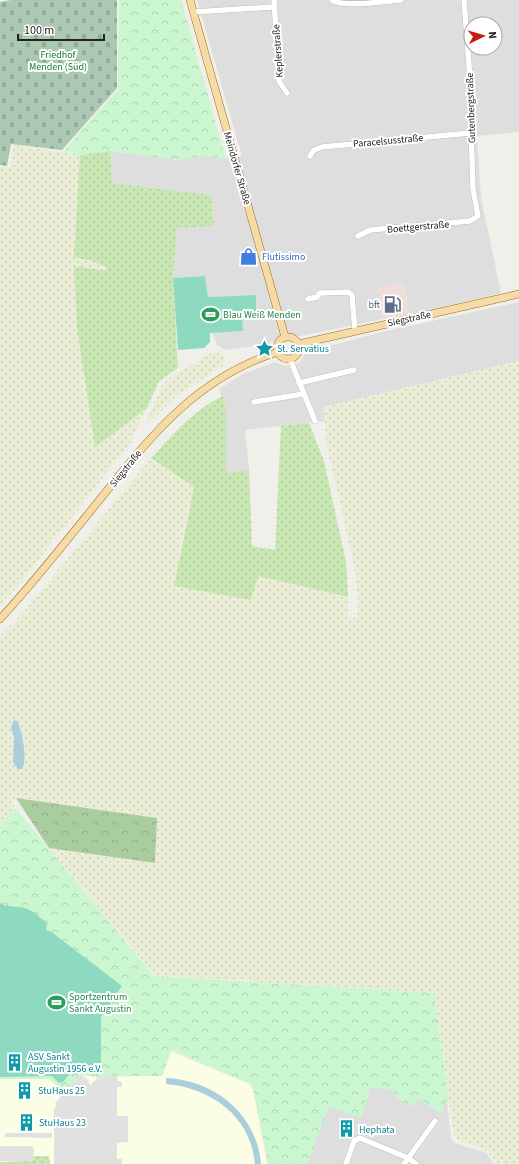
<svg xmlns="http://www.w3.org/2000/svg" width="519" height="1164" viewBox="0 0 519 1164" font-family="'Source Sans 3',sans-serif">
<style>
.residential{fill:#dfdede;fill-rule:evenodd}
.commercial{fill:#f0dcd9}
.education{fill:#fcfde5}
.farmland{fill:url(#farmland-dots)}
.grass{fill:url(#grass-dots)}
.forest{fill:url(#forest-crowns)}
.cemetery{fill:url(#cemetery-stones)}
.park{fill:url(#park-crowns)}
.pitch{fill:#8ddac1}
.parking{fill:#e1e1e1}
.water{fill:#accddb}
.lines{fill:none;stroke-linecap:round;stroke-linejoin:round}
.minor-casing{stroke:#a5a5a5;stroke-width:6}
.major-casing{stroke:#94700a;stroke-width:8}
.minor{stroke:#fff;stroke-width:5.5}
.major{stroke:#f6daa8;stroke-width:7}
.labels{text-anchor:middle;stroke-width:4;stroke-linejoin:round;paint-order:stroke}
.street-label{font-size:10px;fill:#212121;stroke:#fff}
.park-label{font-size:10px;fill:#147b23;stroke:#fff}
.shop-label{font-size:10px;fill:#366cbe;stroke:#fff;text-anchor:start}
.service-label{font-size:10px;fill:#4e5e75;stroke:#fff;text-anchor:end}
.leisure-label{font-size:10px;fill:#27864d;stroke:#fff;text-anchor:start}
.culture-label{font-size:10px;fill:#0d838f;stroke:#fff;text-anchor:start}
</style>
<defs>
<pattern id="farmland-dots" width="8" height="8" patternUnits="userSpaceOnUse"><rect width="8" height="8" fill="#eaeed6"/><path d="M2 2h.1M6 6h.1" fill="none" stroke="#c8ccb7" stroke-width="1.8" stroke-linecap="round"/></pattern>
<pattern id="grass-dots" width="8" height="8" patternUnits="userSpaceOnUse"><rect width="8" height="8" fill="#c9e7b3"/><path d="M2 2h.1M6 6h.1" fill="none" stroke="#acc69a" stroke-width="1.8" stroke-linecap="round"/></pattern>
<pattern id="forest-crowns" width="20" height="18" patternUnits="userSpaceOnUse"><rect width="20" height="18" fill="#aacda0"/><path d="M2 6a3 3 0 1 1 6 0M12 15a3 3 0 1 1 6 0" fill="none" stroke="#92b08a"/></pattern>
<pattern id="cemetery-stones" width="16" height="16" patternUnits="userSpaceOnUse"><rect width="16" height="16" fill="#abc8b2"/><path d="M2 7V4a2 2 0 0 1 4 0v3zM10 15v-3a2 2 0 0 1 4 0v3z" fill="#93ac99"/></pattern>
<pattern id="park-crowns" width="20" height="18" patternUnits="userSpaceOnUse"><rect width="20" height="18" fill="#caf6d0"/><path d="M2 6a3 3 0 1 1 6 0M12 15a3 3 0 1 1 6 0" fill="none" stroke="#add3b2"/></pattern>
</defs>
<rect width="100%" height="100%" fill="#f1efe9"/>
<g class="residential">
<path d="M 197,0 L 519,0 L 519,132 L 477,136 L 481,198 L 501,293 L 409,315 L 404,283 L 378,288 L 382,319 L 301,336 L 284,335 L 268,344 L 226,350 L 217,345 L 212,332 L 243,331 L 242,315 L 248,313 L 256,295 L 208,297 L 205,276 L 173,278 L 177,228 L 211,195 L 112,183 L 110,151 L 179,160 L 206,155 L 226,159 L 242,156 ZM 471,24 L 495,24 L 495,48 L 471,48 Z"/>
<path d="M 519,302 L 519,361 L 324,407 L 325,421 L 245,430 L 249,470 L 226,473 L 226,410 L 219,389 L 241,375 L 274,362 L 286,366 L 299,363 L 306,352 L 386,331 Z"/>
<path d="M 371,1088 L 379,1088 L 394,1091 L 397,1097 L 418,1100 L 441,1113 L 443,1102 L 447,1102 L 451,1138 L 454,1143 L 486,1153 L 494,1164 L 307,1164 L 329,1105 L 361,1117 Z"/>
</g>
<path class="commercial" d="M 404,283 L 409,315 L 382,319 L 378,288 Z"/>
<path class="education" d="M 171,1052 L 249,1084 L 253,1089 L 267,1164 L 50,1164 L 48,1156 L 34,1156 L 33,1161 L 0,1162 L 0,1079 L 49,1079 L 81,1075 L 98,1077 L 163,1076 Z"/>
<g class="farmland">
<path d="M 14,145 L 80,155 L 110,151 L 112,183 L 106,271 L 159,381 L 131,442 L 18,586 L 0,605 L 0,167 L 10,167 Z"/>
<path d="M 218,353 L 225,356 L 226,359 L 223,365 L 179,394 L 145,426 L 160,389 L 167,380 L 209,354 Z"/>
<path d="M 519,361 L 519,1164 L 498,1164 L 487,1150 L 458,1140 L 454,1135 L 434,993 L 155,975 L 49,848 L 155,863 L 157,818 L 16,798 L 11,800 L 15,808 L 0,826 L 0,636 L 17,620 L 151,458 L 194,487 L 178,557 L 348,597 L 349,618 L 357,618 L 358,595 L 353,561 L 326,442 L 324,407 Z"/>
</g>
<g class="grass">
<path d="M 110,151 L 112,183 L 211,195 L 214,226 L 177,228 L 173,278 L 178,368 L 159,381 L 147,408 L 95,447 L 77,328 L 74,266 L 106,271 L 107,267 L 92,261 L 74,257 L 80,155 Z"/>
<path d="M 223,396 L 226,410 L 226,473 L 249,470 L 252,546 L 275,550 L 281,426 L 309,423 L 324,461 L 346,562 L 348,597 L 258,576 L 251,600 L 174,586 L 194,487 L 151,458 C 173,435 194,409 223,396 Z"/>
<path d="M 34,1156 L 49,1156 L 50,1164 L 0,1164 L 0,1162 L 33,1161 Z"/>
</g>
<path class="forest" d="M 16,798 L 157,818 L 155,863 L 49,848 Z"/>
<path class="cemetery" d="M 11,0 L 117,0 L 117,88 L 62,150 L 11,144 L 7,166 L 0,165 L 0,2 Z"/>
<g class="park">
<path d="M 119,0 L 181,0 L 226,159 L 206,155 L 179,160 L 110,151 L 80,155 L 64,151 L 118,89 Z"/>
<path d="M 15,808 L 154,976 L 434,993 L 449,1101 L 443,1102 L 444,1109 L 441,1113 L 418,1100 L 411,1107 L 397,1097 L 394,1091 L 379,1088 L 371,1088 L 361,1118 L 329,1106 L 307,1164 L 268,1164 L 253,1089 L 250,1084 L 171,1050 L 162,1076 L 105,1076 L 101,1079 L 98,1077 L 81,1075 L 65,1092 L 49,1079 L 0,1079 L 0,826 Z"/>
</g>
<g class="pitch">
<path d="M 205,276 L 208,297 L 256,295 L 256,311 L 242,315 L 243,331 L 210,333 L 210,342 L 204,348 L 178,350 L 173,278 Z"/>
<path d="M 0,903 C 6,908 19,905 27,909 C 35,912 41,918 47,924 L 46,930 L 50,931 L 122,986 L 101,1017 L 101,1068 L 92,1068 L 81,1072 L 80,1070 L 76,1074 L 71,1072 L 63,1082 L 59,1083 L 52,1076 L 0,1077 Z"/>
</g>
<g class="parking">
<path d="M 81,1075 L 89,1080 L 88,1082 L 91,1085 L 98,1077 L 101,1079 L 105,1076 L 117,1076 L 118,1081 L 122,1082 L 122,1087 L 117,1087 L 117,1116 L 128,1116 L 128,1142 L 117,1143 L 117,1159 L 122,1159 L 122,1164 L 54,1164 L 54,1108 L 57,1107 L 55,1103 Z"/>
<path d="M 438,1122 L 442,1125 L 417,1158 L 413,1155 Z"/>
<path d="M 5,1133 L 52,1133 L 52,1138 L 5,1137 Z"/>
<path d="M 0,1146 L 30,1146 L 34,1148 L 33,1161 L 0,1161 Z"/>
</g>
<g class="water">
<path d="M 14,720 L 17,721 C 22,729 28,761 22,769 L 18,769 L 13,762 L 14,737 L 11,728 Z"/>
<path d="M 166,1078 C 214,1080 257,1114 261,1164 L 255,1164 C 251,1116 211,1088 166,1084 Z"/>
</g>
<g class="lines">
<defs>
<g id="minor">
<path d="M 274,0 L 279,81 L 287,93"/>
<path d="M 332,0 C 343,8 386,1 401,0"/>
<path d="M 193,12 L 274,7"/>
<path d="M 310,156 L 314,150 L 322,147 L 470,133"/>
<path d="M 358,236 L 370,230 L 470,221 L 478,216 L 473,189 L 469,64 L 464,0"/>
<path d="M 308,299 L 317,297 L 320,293 L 348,292 L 352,295 L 355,331"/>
<path d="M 290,359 L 315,421"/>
<path d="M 299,383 L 354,370"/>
<path d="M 254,402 L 303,394"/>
<path d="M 346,1164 L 354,1141 L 360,1138 L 408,1158 L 416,1164"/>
<path d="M 404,1164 L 435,1121"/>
</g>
<g id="major">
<path d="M 190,0 L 285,337"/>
<circle cx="288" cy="348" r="11"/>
<path d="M 299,344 L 519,294"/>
<path d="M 0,619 C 37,579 71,535 105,493 C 154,432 200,376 278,352"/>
</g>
</defs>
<use href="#minor" class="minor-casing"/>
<use href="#major" class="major-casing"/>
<use href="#minor" class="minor"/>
<use href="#major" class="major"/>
</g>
<defs>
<symbol id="shop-bare" viewBox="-9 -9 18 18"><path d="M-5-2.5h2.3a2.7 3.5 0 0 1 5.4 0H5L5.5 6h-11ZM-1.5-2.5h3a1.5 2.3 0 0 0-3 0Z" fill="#3f7fe0" stroke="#fff" stroke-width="2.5" paint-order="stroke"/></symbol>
<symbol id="fuel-bare" viewBox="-9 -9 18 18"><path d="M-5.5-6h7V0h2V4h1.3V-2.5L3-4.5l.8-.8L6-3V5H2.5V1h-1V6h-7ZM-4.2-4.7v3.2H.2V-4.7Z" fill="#5c6f8a" stroke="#fff" stroke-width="2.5" paint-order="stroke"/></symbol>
<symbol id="stadium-bare" viewBox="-9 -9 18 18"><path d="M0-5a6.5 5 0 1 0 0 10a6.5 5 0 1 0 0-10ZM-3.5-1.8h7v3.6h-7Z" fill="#2e9e5b" stroke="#fff" stroke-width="2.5" paint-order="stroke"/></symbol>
<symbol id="sight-bare" viewBox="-9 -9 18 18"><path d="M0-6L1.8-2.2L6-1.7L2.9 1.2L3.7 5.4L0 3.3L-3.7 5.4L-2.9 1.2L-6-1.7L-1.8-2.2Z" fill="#0f9aa8" stroke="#fff" stroke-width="2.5" paint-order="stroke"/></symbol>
<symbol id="building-bare" viewBox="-9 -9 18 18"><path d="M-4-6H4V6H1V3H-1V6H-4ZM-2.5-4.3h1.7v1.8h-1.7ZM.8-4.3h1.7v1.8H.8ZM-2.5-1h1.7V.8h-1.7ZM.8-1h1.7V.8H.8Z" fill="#0f9aa8" stroke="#fff" stroke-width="2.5" paint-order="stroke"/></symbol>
</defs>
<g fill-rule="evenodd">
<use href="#shop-bare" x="236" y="244" width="25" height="25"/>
<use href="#fuel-bare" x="380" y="292" width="25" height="25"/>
<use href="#stadium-bare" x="198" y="302" width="25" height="25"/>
<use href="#sight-bare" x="252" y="336" width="25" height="25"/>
<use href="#stadium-bare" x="44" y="990" width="25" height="25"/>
<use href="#building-bare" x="2" y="1050" width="25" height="25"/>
<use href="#building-bare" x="12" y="1078" width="25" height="25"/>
<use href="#building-bare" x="14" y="1110" width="25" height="25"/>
<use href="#building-bare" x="334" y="1116" width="25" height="25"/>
</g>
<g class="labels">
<g class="street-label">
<text transform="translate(277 51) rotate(-94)" y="4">Keplerstraße</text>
<text transform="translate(470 108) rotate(-92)" y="4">Gutenbergstraße</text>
<text transform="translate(388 140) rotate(-5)" y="4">Paracelsusstraße</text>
<text transform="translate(238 168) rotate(74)" y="4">Meindorfer Straße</text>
<text transform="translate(418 226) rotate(-5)" y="4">Boettgerstraße</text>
<text transform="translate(409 318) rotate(-12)" y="4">Siegstraße</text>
<text transform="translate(125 468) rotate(-51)" y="4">Siegstraße</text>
</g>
<g class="park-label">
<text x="58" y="58">Friedhof<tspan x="58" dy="12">Menden (Süd)</tspan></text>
</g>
<g class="shop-label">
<text x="262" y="260">Flutissimo</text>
</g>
<g class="service-label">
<text x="380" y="308">bft</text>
</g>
<g class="leisure-label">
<text x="223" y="318">Blau Weiß Menden</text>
<text x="69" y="1000">Sportzentrum<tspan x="69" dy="12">Sankt Augustin</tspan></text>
</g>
<g class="culture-label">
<text x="277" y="352">St. Servatius</text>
<text x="28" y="1060">ASV Sankt<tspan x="28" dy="12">Augustin 1956 e.V.</tspan></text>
<text x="38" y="1094">StuHaus 25</text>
<text x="39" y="1126">StuHaus 23</text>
<text x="359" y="1133">Hephata</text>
</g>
</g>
<g transform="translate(483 36) rotate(85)"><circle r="19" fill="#ffffff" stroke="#a6a6a6"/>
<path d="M0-3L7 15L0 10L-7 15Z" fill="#c51a0e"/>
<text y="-6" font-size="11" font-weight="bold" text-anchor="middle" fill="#212121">N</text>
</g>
<path d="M18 34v6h86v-6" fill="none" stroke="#212121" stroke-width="2"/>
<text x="24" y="34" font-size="12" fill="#212121" stroke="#ffffff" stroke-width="3" paint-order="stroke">100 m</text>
</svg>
